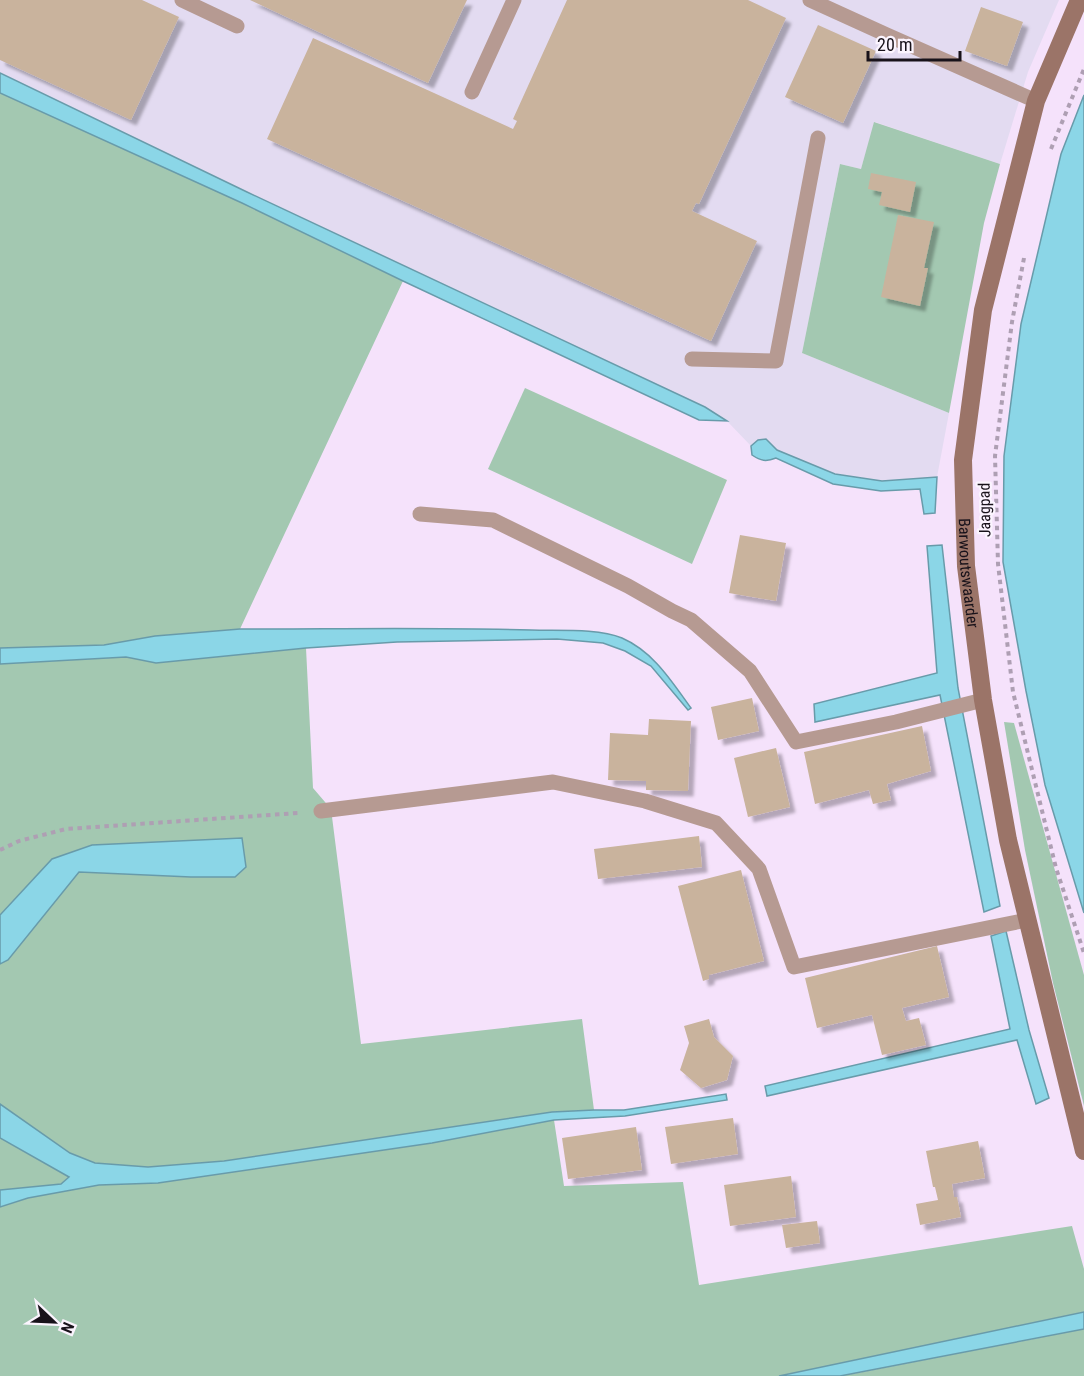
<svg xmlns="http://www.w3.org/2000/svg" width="1084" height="1376" viewBox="0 0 1084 1376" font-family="'Roboto Condensed',sans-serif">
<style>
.industrial{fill:#e3dbf1}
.green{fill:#a3c8b1}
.water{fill:#8bd6e7;stroke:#689baa;stroke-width:1.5}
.building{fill:#c9b39d;filter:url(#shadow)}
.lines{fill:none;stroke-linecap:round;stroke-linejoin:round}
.path{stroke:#ae9fb3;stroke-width:4;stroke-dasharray:4.5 4.5;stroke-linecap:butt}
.lane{stroke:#b69a92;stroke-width:15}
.secondary{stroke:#9b7468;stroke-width:18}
.labels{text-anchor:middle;stroke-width:4.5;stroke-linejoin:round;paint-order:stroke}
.street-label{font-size:16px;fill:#18121a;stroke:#fbf4fe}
</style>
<defs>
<filter id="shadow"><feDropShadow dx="5.5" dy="5.5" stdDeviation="1.5" flood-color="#0004"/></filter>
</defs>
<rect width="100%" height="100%" fill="#f5e2fb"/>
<path class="industrial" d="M 0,0 L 1059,0 L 1028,72 L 1000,164 L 875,122 L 861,169 L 840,164 L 802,353 L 949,413 L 937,477 L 882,481 L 835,474 L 777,450 L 766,439 L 758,440 L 751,446 L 727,421 L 705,407 L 247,192 L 0,73 Z"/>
<g class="green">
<path d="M 0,93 L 242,203 L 403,281 L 240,629 L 155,636 L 104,645 L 0,648 Z"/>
<path d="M 874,122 L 1000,164 L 984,223 L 949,413 L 802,353 L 840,164 L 861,169 Z"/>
<path d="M 525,388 L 727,480 L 692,564 L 488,469 Z"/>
<path d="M 306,648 L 313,788 L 331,809 L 361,1044 L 582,1019 L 594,1110 L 552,1112 L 224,1161 L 148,1167 L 95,1163 L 70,1153 L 0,1104 L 0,964 L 8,960 L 79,872 L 191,877 L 235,877 L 246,867 L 242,839 L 92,845 L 52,859 L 0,915 L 0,664 L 126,657 L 156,663 Z"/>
<path d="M 1004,722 L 1014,723 L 1084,975 L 1084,1106 L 1053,983 L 1025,850 Z"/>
<path d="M 554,1120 L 564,1186 L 683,1182 L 699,1285 L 1072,1226 L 1084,1269 L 1084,1312 L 779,1376 L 0,1376 L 0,1207 L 28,1198 L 99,1185 L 158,1183 L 432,1143 Z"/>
<path d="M 0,1138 L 69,1177 L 61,1184 L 0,1190 Z"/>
<path d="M 1084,1329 L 1084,1376 L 840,1376 L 857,1373 Z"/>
</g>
<g class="water">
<path d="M 0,73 L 247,192 L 705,407 L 727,421 L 699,420 L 403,281 L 242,203 L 0,93 Z"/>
<path d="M 1084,95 L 1084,913 L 1045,785 L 1026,691 L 1003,562 L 1004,456 L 1021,324 L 1061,154 Z"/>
<path d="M 766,439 L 777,450 L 835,474 L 882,481 L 937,477 L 935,513 L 924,514 L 920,489 L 881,491 L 833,484 L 776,458 C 766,462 761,461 752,455 L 751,446 L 758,440 Z"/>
<path d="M 942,545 L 958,688 L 1000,906 L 984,912 L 940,695 L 815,722 L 814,704 L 937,673 L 927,546 Z"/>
<path d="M 240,629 C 337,629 435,627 531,630 C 558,631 597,628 622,638 C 654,652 672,682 691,708 L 688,710 L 651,666 L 625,651 L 603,643 L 557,639 L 397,642 L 306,648 L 156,663 L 126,657 L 0,664 L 0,648 L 104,645 L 155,636 Z"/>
<path d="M 242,838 L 246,867 L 235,877 L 191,877 L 79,872 L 8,960 L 0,964 L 0,915 L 52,859 L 92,845 Z"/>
<path d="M 1006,931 L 1029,1030 L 1049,1098 L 1036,1104 L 1017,1040 L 767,1096 L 765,1086 L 1010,1029 L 991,936 Z"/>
<path d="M 726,1094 L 727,1100 L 625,1116 L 554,1120 L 432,1143 L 158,1183 L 99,1185 L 28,1198 L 0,1207 L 0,1190 L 61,1184 L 69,1177 L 0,1138 L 0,1104 L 70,1153 L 95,1163 L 148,1167 L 224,1161 L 552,1112 L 594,1110 L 624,1110 Z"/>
<path d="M 1084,1312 L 1084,1329 L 840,1376 L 779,1376 Z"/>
</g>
<g class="building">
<path d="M 0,0 L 142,0 L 179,17 L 131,120 L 0,60 Z"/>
<path d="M 250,0 L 467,0 L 428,83 Z"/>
<path d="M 567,0 L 748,0 L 786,18 L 699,204 L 696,203 L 692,211 L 757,241 L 711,341 L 267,139 L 313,38 L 513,129 L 517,121 L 513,119 Z"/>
<path d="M 981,7 L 1023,22 L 1007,66 L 965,51 Z"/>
<path d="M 818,25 L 876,51 L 843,123 L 785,97 Z"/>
<path d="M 871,173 L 916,182 L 910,212 L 879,205 L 882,192 L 868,189 Z"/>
<path d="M 898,215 L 934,222 L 924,268 L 928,268 L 920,306 L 881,297 Z"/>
<path d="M 740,535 L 786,543 L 776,601 L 729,593 Z"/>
<path d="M 752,698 L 759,731 L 718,740 L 711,707 Z"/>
<path d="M 649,719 L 691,721 L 688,791 L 646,790 L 646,781 L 608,780 L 610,733 L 648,735 Z"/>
<path d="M 922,726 L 931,771 L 887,784 L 891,800 L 873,804 L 869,790 L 815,804 L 804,752 Z"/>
<path d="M 776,748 L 790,807 L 748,817 L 734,758 Z"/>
<path d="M 699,836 L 702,867 L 598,879 L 594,849 Z"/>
<path d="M 741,870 L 764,961 L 709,975 L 709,979 L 703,981 L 678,886 Z"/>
<path d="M 937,946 L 949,997 L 902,1008 L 906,1021 L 919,1018 L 926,1045 L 882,1055 L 872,1015 L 817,1028 L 805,978 Z"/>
<path d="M 709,1019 L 714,1037 L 733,1056 L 727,1080 L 701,1088 L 680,1070 L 689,1043 L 684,1026 Z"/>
<path d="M 733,1118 L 738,1154 L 671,1164 L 665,1127 Z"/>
<path d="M 636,1127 L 642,1170 L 568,1179 L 562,1138 Z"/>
<path d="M 978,1141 L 985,1178 L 952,1184 L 954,1197 L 957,1197 L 961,1217 L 920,1225 L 916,1204 L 938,1200 L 935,1187 L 933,1187 L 926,1151 Z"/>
<path d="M 791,1176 L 796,1217 L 730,1226 L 724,1185 Z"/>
<path d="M 817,1221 L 820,1243 L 786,1248 L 782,1225 Z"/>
</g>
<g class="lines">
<g class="path">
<path d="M 1051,149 L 1084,69"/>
<path d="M 1024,258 L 1012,322 L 995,456 L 998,564 L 1013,692 L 1056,868 L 1084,953"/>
<path d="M 0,850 L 19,841 L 66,829 L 298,813"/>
</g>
<g class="lane">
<path d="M 182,0 L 237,26"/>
<path d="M 810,0 L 887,35 L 1036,101"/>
<path d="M 472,92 L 514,0"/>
<path d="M 692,359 L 776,361 L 818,138"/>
<path d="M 420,514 L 493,520 L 628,586 L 672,611 L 691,620 L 750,671 L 796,742 L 896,722 L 983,700"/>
<path d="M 321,811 L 553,782 L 645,801 L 716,823 L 759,869 L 794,967 L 1027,920"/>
</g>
<path class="secondary" id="s1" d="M 1079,0 L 1036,101 L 983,310 L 963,460 L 966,566 L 983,700 L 1008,840 L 1084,1151"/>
</g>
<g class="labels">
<g class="street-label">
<text transform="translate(984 510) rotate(-91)" y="6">Jaagpad</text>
<text dy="6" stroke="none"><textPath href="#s1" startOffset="590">Barwoutswaarder</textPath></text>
</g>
</g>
<g transform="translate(54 1322) rotate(113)" stroke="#fbf4fe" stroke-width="4.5" paint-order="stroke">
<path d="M0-4.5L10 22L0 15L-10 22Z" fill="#18121a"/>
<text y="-9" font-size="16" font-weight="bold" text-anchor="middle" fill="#18121a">N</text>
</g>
<path d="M868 51v9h92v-9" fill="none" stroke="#18121a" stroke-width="3"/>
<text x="877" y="51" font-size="18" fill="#18121a" stroke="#fbf4fe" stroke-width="4.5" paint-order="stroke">20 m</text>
</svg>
